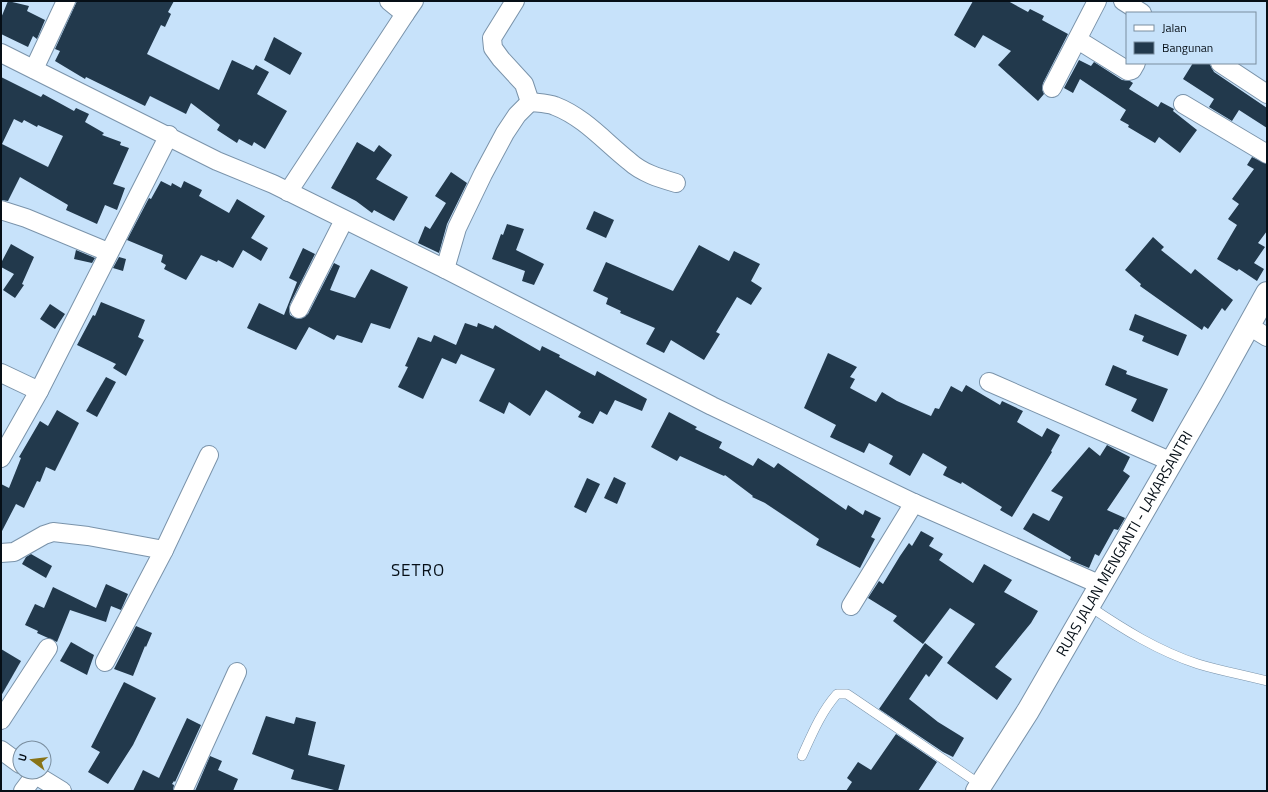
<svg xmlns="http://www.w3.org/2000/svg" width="1268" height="792" viewBox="0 0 1268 792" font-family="'Titillium Web',sans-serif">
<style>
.building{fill:#22394c;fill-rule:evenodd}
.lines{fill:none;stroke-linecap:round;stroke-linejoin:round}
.lane-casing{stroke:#7a93aa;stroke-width:10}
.street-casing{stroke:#7a93aa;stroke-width:20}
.secondary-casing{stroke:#7a93aa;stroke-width:24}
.lane{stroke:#fff;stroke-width:9}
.street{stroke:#fff;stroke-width:18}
.secondary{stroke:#fff;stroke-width:22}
.labels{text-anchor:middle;stroke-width:4;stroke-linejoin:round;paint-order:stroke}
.street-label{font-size:15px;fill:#060f17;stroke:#c7e2fa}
.quarter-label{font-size:17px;letter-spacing:1px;fill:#060f17;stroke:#c7e2fa}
</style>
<rect width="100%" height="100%" fill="#c7e2fa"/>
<g class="building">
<path d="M 8,1 L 29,6 L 27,11 L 45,20 L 37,39 L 33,36 L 28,47 L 1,34 L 1,18 Z"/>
<path d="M 77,1 L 174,1 L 168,12 L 171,14 L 165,27 L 161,25 L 147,54 L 219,90 L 232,60 L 253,70 L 256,65 L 269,72 L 257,94 L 287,111 L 265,149 L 254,142 L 252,146 L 239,139 L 237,143 L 217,130 L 220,125 L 191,103 L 186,114 L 150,96 L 145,106 L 86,77 L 85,79 L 55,61 L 60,51 L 55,49 Z"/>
<path d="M 973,1 L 1008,1 L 1028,12 L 1030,9 L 1044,16 L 1042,20 L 1068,34 L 1043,83 L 1042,89 L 1044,94 L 1038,101 L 998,65 L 1011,51 L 983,35 L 975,48 L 954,35 Z"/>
<path d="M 274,37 L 302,53 L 290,75 L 264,60 Z"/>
<path d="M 1079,60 L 1091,66 L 1094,62 L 1122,80 L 1130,81 L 1133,83 L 1129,89 L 1158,107 L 1161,102 L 1174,109 L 1173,111 L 1197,130 L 1180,153 L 1159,137 L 1155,143 L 1128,127 L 1129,125 L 1120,120 L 1126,110 L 1080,79 L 1073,93 L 1064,88 Z"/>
<path d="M 1193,63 L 1209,63 L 1214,72 L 1267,108 L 1267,128 L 1239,110 L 1232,121 L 1209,107 L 1214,99 L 1183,79 Z"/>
<path d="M 1,77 L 41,97 L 43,94 L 74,111 L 76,108 L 89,114 L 85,122 L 104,133 L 102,135 L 121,142 L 120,145 L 129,148 L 113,184 L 125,188 L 117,210 L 105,205 L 97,224 L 66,210 L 68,205 L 20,177 L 8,201 L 1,200 ZM 14,119 L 22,123 L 24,120 L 37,127 L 38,125 L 63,136 L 48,167 L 2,144 Z"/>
<path d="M 357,142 L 374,152 L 379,145 L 392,155 L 376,179 L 408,197 L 394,221 L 374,210 L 372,213 L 356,201 L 331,188 Z"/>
<path d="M 1252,157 L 1267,164 L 1267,231 L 1258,243 L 1265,247 L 1254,263 L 1264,269 L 1257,281 L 1239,269 L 1237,271 L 1217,259 L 1237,225 L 1228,219 L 1239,204 L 1232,199 L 1254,169 L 1247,165 Z"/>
<path d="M 451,172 L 467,183 L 447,224 L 439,253 L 418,243 L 425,226 L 430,229 L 446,203 L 435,196 Z"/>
<path d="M 161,181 L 171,186 L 172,183 L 181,188 L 184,181 L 202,190 L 199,196 L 229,213 L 237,199 L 265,216 L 251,238 L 268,248 L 261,261 L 243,250 L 233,268 L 218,260 L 217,262 L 201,255 L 186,280 L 164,269 L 166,265 L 161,262 L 163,255 L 127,240 L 149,198 L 151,199 Z"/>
<path d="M 594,211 L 614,220 L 606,238 L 586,229 Z"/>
<path d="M 507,224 L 524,229 L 516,250 L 544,264 L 534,285 L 522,281 L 525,271 L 492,259 L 501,234 L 503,235 Z"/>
<path d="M 1153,237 L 1164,247 L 1161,250 L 1191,274 L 1195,269 L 1233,300 L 1225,311 L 1222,308 L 1208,329 L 1204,326 L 1202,330 L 1140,286 L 1141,284 L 1125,270 Z"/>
<path d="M 11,244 L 34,257 L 22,284 L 24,285 L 15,298 L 3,290 L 14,274 L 1,267 L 1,263 Z"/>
<path d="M 699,245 L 729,261 L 734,251 L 760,264 L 751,281 L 762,288 L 751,305 L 737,297 L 716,332 L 720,334 L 704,360 L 671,340 L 664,353 L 646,344 L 655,328 L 620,313 L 621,311 L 606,304 L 608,298 L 593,291 L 606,262 L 673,291 Z"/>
<path d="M 303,248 L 315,254 L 290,304 L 289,310 L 290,315 L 295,318 L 300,319 L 308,314 L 334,263 L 340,266 L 330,290 L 355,298 L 371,269 L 408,287 L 390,329 L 371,323 L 362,343 L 337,335 L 334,340 L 309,327 L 296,350 L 247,328 L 259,303 L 284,315 L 297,282 L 289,278 Z"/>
<path d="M 76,250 L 95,258 L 92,263 L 74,259 Z"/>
<path d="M 119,257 L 126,259 L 123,271 L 113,268 Z"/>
<path d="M 101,302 L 145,320 L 138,337 L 144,340 L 126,376 L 113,368 L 116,364 L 77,345 L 93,315 L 95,316 Z"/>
<path d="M 50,304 L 65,314 L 55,329 L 40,319 Z"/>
<path d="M 1135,314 L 1187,335 L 1178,356 L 1142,341 L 1144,336 L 1129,330 Z"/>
<path d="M 465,323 L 477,327 L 478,323 L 493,329 L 495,325 L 540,351 L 542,346 L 560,355 L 559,357 L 595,376 L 597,371 L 647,399 L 642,411 L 615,400 L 607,415 L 600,411 L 593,424 L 578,417 L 581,412 L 546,390 L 530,416 L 509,402 L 504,414 L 479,401 L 495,369 L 461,354 L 456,364 L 442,358 L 423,399 L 398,387 L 408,367 L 405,366 L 418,337 L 431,342 L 434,335 L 456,345 Z"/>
<path d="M 828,353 L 857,367 L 850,377 L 855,379 L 850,388 L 876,402 L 882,392 L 897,401 L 931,416 L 935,408 L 939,409 L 951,386 L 962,392 L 966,385 L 1000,405 L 1002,401 L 1023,411 L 1017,422 L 1042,437 L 1047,428 L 1060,435 L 1051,451 L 1052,452 L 1012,517 L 1000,510 L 1002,507 L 962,482 L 961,484 L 943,475 L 947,467 L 923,453 L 910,476 L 889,464 L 893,456 L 869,443 L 864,453 L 830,437 L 836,425 L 804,408 Z"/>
<path d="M 1113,365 L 1127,371 L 1126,374 L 1168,389 L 1153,422 L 1131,411 L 1137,399 L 1105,385 Z"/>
<path d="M 106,377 L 116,382 L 97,417 L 86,411 Z"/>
<path d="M 57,410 L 79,423 L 55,471 L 46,467 L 40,482 L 37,481 L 24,508 L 16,504 L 1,533 L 1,484 L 9,488 L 21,458 L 19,457 L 40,421 L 48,426 Z"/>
<path d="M 669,412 L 697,427 L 695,429 L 722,442 L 719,448 L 753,466 L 758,458 L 774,468 L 778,463 L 846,510 L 848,505 L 863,515 L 865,510 L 881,518 L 871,537 L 875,539 L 860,568 L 816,545 L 819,539 L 765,503 L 752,497 L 753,496 L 725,475 L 724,476 L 680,456 L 677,461 L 651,447 Z"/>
<path d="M 1107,445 L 1130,457 L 1123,471 L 1130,476 L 1107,510 L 1125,518 L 1118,530 L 1114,529 L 1099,556 L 1095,554 L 1089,568 L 1070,560 L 1071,557 L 1023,529 L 1033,513 L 1049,521 L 1063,497 L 1051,491 L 1089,447 L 1100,456 Z"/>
<path d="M 614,477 L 626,483 L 617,504 L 604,498 Z"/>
<path d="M 587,478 L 600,484 L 586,513 L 574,507 Z"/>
<path d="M 921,531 L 934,538 L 929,546 L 943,554 L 939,560 L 973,583 L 984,564 L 1012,580 L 1004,592 L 1038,611 L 1031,623 L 995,667 L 1012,679 L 997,700 L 947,663 L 975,624 L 950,608 L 923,644 L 893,621 L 897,616 L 868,598 L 879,581 L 883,584 L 900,556 L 909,543 L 912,546 Z"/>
<path d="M 31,554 L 52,566 L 46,578 L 22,564 L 26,557 Z"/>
<path d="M 106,584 L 128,594 L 121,610 L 111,606 L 106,622 L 70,610 L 57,642 L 37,633 L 38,631 L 25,625 L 35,604 L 44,608 L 53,587 L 96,608 Z"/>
<path d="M 136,626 L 152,633 L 146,647 L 145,646 L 133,676 L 114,669 Z"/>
<path d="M 71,642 L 94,655 L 87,675 L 60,661 Z"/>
<path d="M 925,643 L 943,657 L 929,677 L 926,674 L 909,699 L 938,722 L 964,738 L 953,757 L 943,752 L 879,709 Z"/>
<path d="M 1,649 L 21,661 L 1,696 Z"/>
<path d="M 124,682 L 156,698 L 133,745 L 108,784 L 88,772 L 100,752 L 91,747 Z"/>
<path d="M 266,716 L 294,724 L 296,717 L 316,722 L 308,755 L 345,765 L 338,791 L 291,779 L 294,770 L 252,754 Z"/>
<path d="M 187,718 L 201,725 L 175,782 L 174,781 L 172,784 L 174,785 L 173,791 L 133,791 L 143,770 L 159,778 Z"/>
<path d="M 896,734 L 937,762 L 918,791 L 846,791 L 852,782 L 847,778 L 858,762 L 871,770 Z"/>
<path d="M 210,756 L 222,761 L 218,770 L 238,779 L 233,791 L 195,791 Z"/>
</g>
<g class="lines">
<defs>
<g id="lane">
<path d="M 1089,606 C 1123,629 1158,651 1198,664 C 1221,671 1244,675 1267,681"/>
<path d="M 802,756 C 812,734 821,712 837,694 L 847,694 L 853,698 L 981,785"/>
</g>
<g id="street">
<path d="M 389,1 L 405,14 L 414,1"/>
<path d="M 515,1 L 492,38 L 493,48 L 501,59 L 524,84 L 530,102"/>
<path d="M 1123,1 L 1142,13"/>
<path d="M 1078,40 L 1128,71 L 1132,70 L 1136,63"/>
<path d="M 1,53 L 217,161 L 273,184 L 445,269 L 712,406 L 914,503 L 1101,585"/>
<path d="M 1220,63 L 1267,94"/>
<path d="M 34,69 L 66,1"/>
<path d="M 1052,88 L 1097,1"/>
<path d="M 530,102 C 538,103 548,103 555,106 C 584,117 605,142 629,161 C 642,173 659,178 676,183"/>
<path d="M 1183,104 L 1267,154"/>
<path d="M 288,192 L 405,14"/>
<path d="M 1,210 L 26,218 L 108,252"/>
<path d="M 445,269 L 457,228 L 483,174 L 505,133 L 517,115 L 530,102"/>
<path d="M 299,309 L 344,220"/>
<path d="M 1249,326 L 1267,337"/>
<path d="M 1,373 L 39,391"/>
<path d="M 989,382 L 1172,462"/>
<path d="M 1,458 L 39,391 L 169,135"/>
<path d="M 1,553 L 14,552 L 44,535 L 53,532 L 88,536 L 164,550"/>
<path d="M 851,606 L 914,503"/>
<path d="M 105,662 L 164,550 L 209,455"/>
<path d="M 1,720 L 48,648"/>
<path d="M 1,750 L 20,764"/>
<path d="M 31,772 L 62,791"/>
<path d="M 23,791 L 35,775"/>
<path d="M 183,791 L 237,672"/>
</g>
<g id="secondary">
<path id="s1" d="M 977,791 L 1028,711 L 1212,392 L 1267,293"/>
</g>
</defs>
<use href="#lane" class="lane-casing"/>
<use href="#street" class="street-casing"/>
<use href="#secondary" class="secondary-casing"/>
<use href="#lane" class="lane"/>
<use href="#street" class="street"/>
<use href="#secondary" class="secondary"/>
</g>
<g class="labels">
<g class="street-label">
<text dy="5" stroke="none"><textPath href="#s1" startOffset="288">RUAS JALAN MENGANTI - LAKARSANTRI</textPath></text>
</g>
<g class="quarter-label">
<text x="418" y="576">SETRO</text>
</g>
</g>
<rect width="1268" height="792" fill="none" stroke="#060f17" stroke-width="4"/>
<rect x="1126" y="12" width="130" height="52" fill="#c7e2fa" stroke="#7a8e9f"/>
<rect x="1134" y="25" width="20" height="6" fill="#ffffff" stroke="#7a8e9f"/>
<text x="1162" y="32" font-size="12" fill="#060f17">Jalan</text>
<rect x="1134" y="42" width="20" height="12" fill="#22394c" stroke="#7a8e9f"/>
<text x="1162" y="52" font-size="12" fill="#060f17">Bangunan</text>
<g transform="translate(32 760) rotate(285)"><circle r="19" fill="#c7e2fa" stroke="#7a8e9f"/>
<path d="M0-3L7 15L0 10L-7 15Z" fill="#887316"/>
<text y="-6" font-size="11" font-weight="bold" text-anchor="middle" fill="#060f17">U</text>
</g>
</svg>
